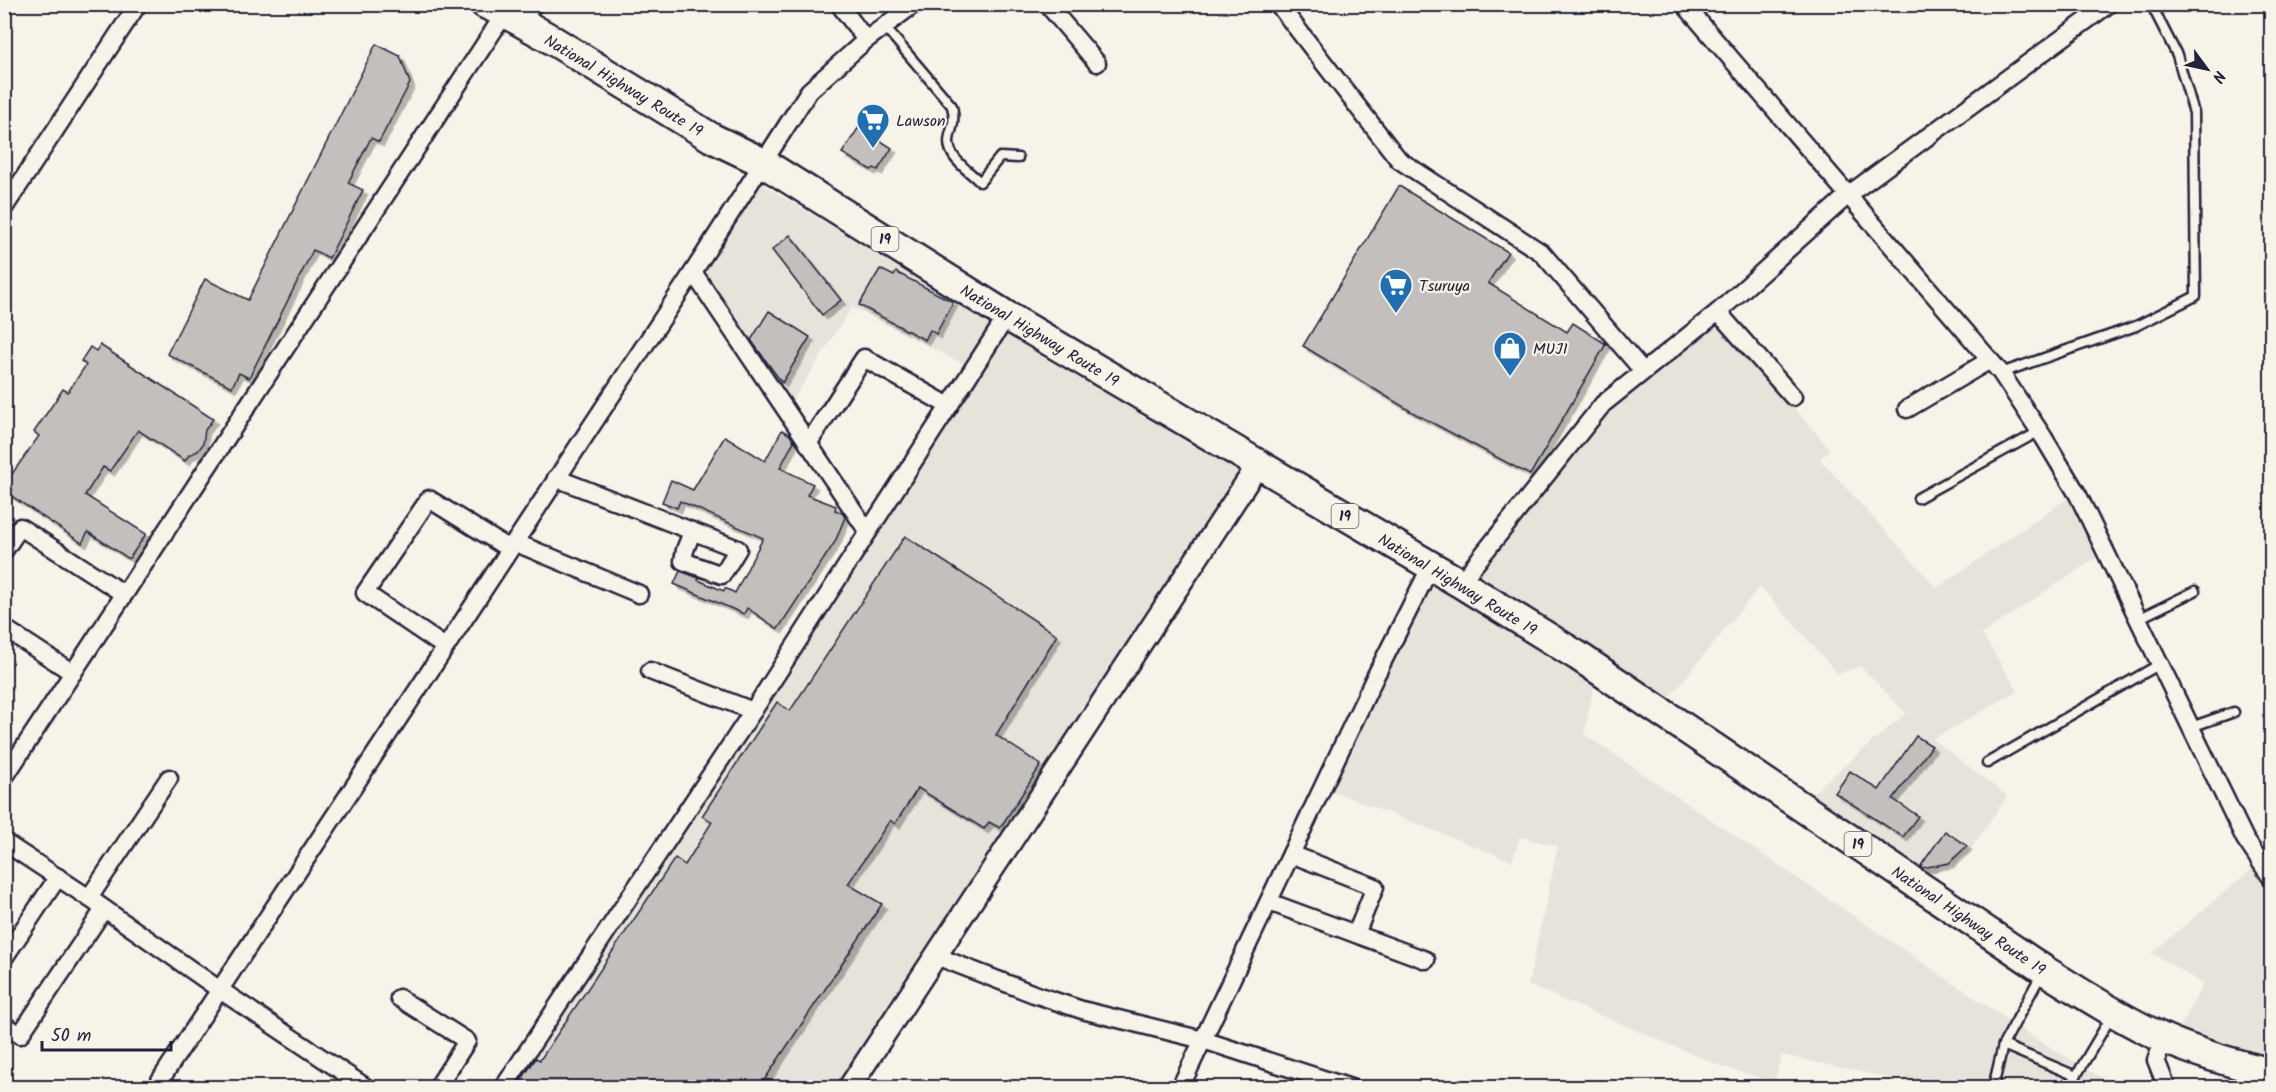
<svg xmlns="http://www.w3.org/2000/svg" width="2276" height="1092" viewBox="0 0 2276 1092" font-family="Kalam,sans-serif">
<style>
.built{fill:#e7e3db}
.building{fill:#c2bfbd;stroke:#22223b;stroke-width:1.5;filter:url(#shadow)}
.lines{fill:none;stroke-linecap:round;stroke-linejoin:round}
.service-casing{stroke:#22223b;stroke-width:13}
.minor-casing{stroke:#22223b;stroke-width:21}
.tertiary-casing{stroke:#22223b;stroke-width:26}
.trunk-casing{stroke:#22223b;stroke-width:33}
.service{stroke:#f7f3e8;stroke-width:8}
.minor{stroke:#f7f3e8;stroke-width:16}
.tertiary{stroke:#f7f3e8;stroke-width:21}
.trunk{stroke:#f7f3e8;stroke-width:28}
.labels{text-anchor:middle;stroke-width:4.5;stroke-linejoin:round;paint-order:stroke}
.shield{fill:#f7f3e8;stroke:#62616f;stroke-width:1.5}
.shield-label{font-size:15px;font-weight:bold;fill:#22223b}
.street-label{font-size:16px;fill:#22223b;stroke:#f7f3e8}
.poi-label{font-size:16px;fill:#22223b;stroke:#f7f3e8;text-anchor:start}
</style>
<defs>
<filter id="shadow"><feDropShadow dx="4.5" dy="4.5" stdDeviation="0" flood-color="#0004"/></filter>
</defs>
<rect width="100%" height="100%" fill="#f7f3e8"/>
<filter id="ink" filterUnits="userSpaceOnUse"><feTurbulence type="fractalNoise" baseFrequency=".0167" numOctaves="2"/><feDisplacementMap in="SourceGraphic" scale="12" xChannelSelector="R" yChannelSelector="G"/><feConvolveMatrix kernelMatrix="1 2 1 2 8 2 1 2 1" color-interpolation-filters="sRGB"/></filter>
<g filter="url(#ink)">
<g class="built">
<path d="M 758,182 L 992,323 L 993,328 L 967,366 L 852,307 L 789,406 L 701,269 Z"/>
<path d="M 2267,225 L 2271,225 L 2271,349 Z"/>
<path d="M 1719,323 L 1830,449 L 1820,459 L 1937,588 L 2068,498 L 2099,556 L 1982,634 L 2018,691 L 1933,739 L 2007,796 L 1968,853 L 1954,865 L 1941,866 L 1930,878 L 1810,795 L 1906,713 L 1860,666 L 1838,674 L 1760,586 L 1669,698 L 1480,577 L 1481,571 L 1599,418 L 1615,402 L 1685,351 Z"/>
<path d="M 1006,334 L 1235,468 L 1237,477 L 836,1087 L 510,1088 L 1000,336 Z"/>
<path d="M 1438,586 L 1594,685 L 1584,734 L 2033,1037 L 2102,1078 L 2124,1087 L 1909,1087 L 1908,1082 L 1782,1055 L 1774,1082 L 1721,1066 L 1528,985 L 1558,846 L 1520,837 L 1512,861 L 1330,790 L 1430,589 Z"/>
<path d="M 2253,868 L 2271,901 L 2271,1056 L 2226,1047 L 2180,1028 L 2203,984 L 2152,953 Z"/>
</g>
<g class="building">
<path d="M 376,44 L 400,56 L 410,83 L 379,142 L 371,138 L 348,183 L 363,190 L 329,258 L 313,250 L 249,378 L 239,373 L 232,387 L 167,354 L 205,279 L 248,300 Z"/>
<path d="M 859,127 L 892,148 L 878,170 L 874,168 L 871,170 L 842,153 Z"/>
<path d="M 1399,186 L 1508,252 L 1488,283 L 1567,332 L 1573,323 L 1606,344 L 1530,475 L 1412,412 L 1303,346 Z"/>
<path d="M 790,235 L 841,300 L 822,315 L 772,250 Z"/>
<path d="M 880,269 L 894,276 L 896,272 L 953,302 L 936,334 L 930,330 L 925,340 L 859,305 Z"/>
<path d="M 769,311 L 810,337 L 782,383 L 751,340 Z"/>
<path d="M 100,345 L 213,419 L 205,430 L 203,444 L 198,451 L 189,455 L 185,461 L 138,430 L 110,471 L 103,467 L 85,495 L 146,534 L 129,559 L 88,532 L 82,543 L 4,491 L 4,485 L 39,436 L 34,432 L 63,389 L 68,392 L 86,365 L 81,361 L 90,347 L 96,351 Z"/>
<path d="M 782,430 L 789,434 L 794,441 L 780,468 L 813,484 L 807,495 L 836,506 L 835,510 L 842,513 L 845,517 L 835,542 L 778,629 L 747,608 L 744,614 L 674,584 L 680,571 L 699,578 L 698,580 L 724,591 L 725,588 L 735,593 L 763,538 L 680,501 L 677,508 L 662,502 L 671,480 L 693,490 L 725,436 L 765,461 Z"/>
<path d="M 905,536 L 1057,635 L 996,735 L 1041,765 L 1000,828 L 989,822 L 984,829 L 918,788 L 895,824 L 890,820 L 848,884 L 882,904 L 759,1088 L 516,1088 L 536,1058 L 540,1060 L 675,858 L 685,865 L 712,822 L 702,816 L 777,702 L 790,711 Z"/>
<path d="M 1916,736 L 1932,746 L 1893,799 L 1918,816 L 1903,837 L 1835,793 L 1850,771 L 1879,790 Z"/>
<path d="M 1945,831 L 1967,846 L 1949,863 L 1922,868 L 1920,867 Z"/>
</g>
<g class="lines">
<defs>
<g id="service">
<path d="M 884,26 L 952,106 C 955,117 953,125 950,135 C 944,156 966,168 980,182 L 1000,157 L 1018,158"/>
<path d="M 2001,373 L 2136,326 L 2196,296 L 2194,113 L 2177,55 L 2151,4"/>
<path d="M 1918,498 L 2040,431"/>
<path d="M 2138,619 L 2195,591"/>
<path d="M 2191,727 L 2234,712"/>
<path d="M 1987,763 L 2160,664"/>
<path d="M 2042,973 L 2003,1045 L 2076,1076 L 2111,1017"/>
<path d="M 1993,1088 L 2003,1045"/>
</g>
<g id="minor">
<path d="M 839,4 L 866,40"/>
<path d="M 1047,4 L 1097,63"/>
<path d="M 1278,4 L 1399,160 L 1542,253 L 1643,371"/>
<path d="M 1684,4 L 2001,373 L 2044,438 L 2078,495 L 2245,839 L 2272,879"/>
<path d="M 518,21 L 534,4"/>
<path d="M 4,208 L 138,4"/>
<path d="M 693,272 L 868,532"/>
<path d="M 1718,312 L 1793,397"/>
<path d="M 1907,409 L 1990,360"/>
<path d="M 808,444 L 864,358 L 949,406"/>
<path d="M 556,478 L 738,549 L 722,575 L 683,561 L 685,550 L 692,532"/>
<path d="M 514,542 L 639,594"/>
<path d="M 4,551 L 20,527 L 124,594"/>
<path d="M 1460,583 L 1603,404 L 1718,312 L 1848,195 L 2109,4"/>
<path d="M 4,628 L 73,673"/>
<path d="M 445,647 L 365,593 L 429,499 L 509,549"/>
<path d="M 650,671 L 753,711"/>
<path d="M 4,778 L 505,13"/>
<path d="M 4,842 L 89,898 L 220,990 L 367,1088"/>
<path d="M 1291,854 L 1375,887 L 1356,934"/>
<path d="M 89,898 L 169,778"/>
<path d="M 1269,902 L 1426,960"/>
<path d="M 936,956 L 1034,994 L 1082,1010 L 1203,1040 L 1351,1088"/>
<path d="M 4,958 L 58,877"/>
<path d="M 399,998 L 467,1041 L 437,1088"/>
<path d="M 4,1025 L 20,1035 L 104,909"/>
<path d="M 2165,1038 L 2156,1060 L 2167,1088"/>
<path d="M 155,1088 L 693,272 L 809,91 L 866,40 L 914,4"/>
<path d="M 503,1088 L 753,711 L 1007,316"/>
<path d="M 1180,1088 L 1375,677 L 1431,566"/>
</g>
<path id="tertiary" d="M 849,1088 L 1258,465"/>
<path id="trunk" d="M 485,4 L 505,13 L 549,38 L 712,138 L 762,162 L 1007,316 L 1460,583 L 1578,656 L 2044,970 C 2083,994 2123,1020 2165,1039 C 2199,1054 2235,1064 2272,1073"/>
</defs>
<use href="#service" class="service-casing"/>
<use href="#minor" class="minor-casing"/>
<use href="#tertiary" class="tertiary-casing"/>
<use href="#trunk" class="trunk-casing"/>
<use href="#service" class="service"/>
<use href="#minor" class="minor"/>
<use href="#tertiary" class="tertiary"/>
<use href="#trunk" class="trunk"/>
</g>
</g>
<defs>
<symbol id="supermarket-pin" viewBox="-11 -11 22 30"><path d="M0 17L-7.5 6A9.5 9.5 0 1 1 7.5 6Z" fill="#1f6fb2" stroke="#f7f3e8"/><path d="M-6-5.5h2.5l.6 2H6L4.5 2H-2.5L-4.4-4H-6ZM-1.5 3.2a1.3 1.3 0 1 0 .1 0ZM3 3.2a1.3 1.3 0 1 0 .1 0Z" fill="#fff"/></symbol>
<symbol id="shop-pin" viewBox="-11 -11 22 30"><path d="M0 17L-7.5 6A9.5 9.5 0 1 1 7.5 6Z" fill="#1f6fb2" stroke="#f7f3e8"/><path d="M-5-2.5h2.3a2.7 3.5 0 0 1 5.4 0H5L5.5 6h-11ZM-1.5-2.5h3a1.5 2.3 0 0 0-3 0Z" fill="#fff"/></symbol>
</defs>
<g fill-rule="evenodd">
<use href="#supermarket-pin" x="854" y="101" width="38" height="52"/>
<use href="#supermarket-pin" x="1377" y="266" width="38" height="52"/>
<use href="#shop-pin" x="1491" y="329" width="38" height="52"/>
</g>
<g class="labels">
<g class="shield">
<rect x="871.5" y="227" width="27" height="24" rx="4.5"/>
<rect x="1331.5" y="504" width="27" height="24" rx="4.5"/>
<rect x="1844.5" y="832" width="27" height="24" rx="4.5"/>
</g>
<g class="shield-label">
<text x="885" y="244">19</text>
<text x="1345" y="521">19</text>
<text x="1858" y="849">19</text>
</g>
<g class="street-label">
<text transform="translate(624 85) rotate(31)" y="6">National Highway Route 19</text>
<text transform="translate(1040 335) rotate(31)" y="6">National Highway Route 19</text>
<text transform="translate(1458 584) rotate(31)" y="6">National Highway Route 19</text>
<text transform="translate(1969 920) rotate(34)" y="6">National Highway Route 19</text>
</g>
<g class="poi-label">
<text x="896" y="126">Lawson</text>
<text x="1419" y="291">Tsuruya</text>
<text x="1533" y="354">MUJI</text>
</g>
</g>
<rect width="2276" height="1092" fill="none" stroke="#f7f3e8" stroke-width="24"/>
<rect x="12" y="12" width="2252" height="1068" fill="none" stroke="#22223b" stroke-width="2" filter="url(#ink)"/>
<g transform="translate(2207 69) rotate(123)" stroke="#f7f3e8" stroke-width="4.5" paint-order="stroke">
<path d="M0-4.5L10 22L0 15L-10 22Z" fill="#22223b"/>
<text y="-9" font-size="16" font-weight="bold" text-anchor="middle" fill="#22223b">N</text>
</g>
<path d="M42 1041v9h129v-9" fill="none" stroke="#22223b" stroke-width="3"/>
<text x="51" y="1041" font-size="18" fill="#22223b" stroke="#f7f3e8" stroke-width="4.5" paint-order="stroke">50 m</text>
</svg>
